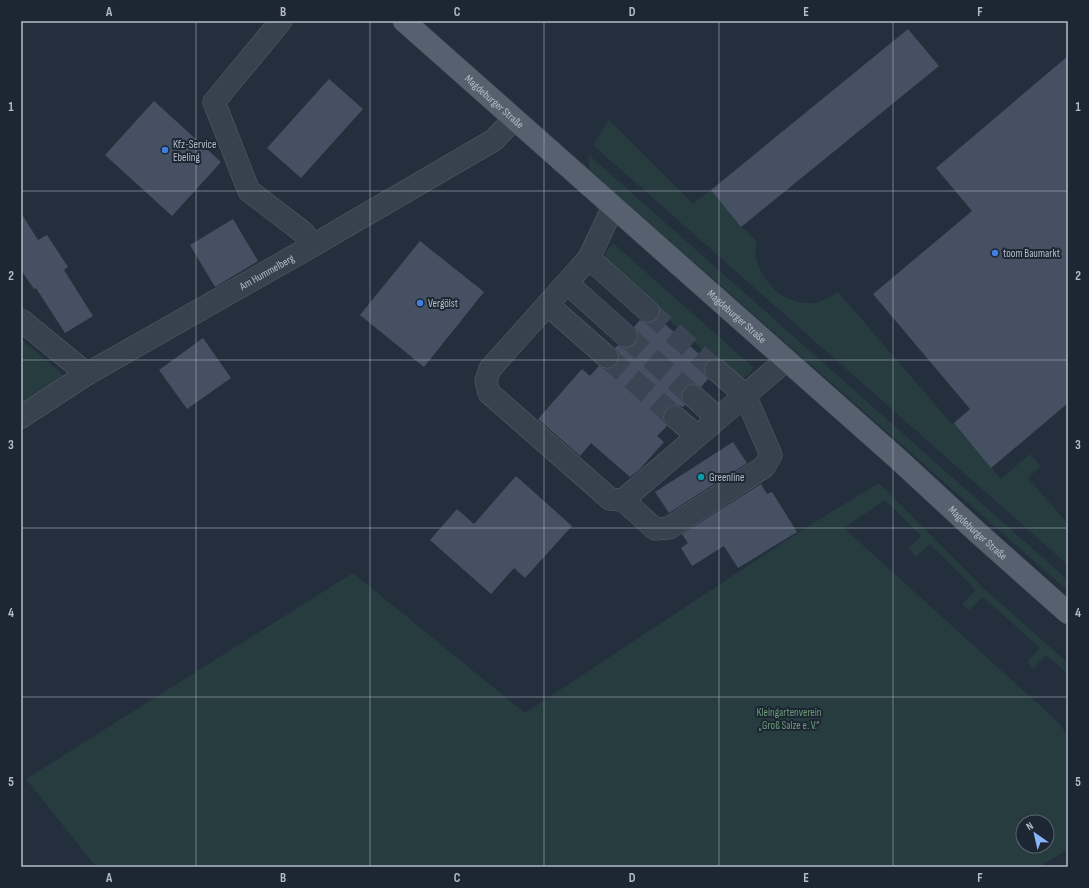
<svg xmlns="http://www.w3.org/2000/svg" width="1089" height="888" viewBox="0 0 1089 888" font-family="'Sofia Sans Condensed',sans-serif">
<style>
.green{fill:#263c3f;fill-rule:evenodd}
.building{fill:#455162}
.lines{fill:none;stroke-linecap:round;stroke-linejoin:round}
.minor-tunnel{stroke:#3a4453;stroke-width:22;stroke-dasharray:22 11;stroke-linecap:butt}
.minor-casing{stroke:#565f6c;stroke-width:23}
.major-casing{stroke:#414a57;stroke-width:23}
.minor{stroke:#38414e;stroke-width:22}
.major{stroke:#56606e;stroke-width:22}
.grid{fill:none;stroke:#b4bcc9;stroke-width:1;stroke-opacity:0.55}
.shop-dot{fill:#3f7fe0;stroke:#1d2633;stroke-width:1.5}
.culture-dot{fill:#0f9aa8;stroke:#1d2633;stroke-width:1.5}
.labels{text-anchor:middle;stroke-width:4;stroke-linejoin:round;paint-order:stroke}
.street-label{font-size:11px;fill:#b4bcc9;stroke:#1d2633}
.poi-label{font-size:11px;fill:#b4bcc9;stroke:#1d2633;text-anchor:start}
.park-label{font-size:11px;fill:#6b9a76;stroke:#1d2633}
.neatline{fill:none;stroke:#b4bcc9;stroke-width:1.5}
.grid-label{font-size:13px;text-anchor:middle;font-weight:bold;fill:#b4bcc9}
</style>
<rect width="100%" height="100%" fill="#242f3e"/>
<g class="green">
<path d="M 609,120 L 693,204 L 711,190 L 741,226 L 757,242 C 756,247 755,252 756,257 C 762,284 785,305 813,303 C 822,302 831,296 838,292 L 952,424 L 954,423 L 1001,479 L 1030,454 L 1041,466 L 1028,478 L 1068,524 L 1068,565 L 593,145 Z"/>
<path d="M 589,155 L 1068,580 L 1068,591 L 592,172 L 589,166 Z"/>
<path d="M 614,244 L 754,368 L 746,377 L 741,378 L 732,376 L 606,264 L 605,254 L 610,246 Z"/>
<path d="M 21,339 L 70,381 L 21,408 Z"/>
<path d="M 879,483 L 982,587 L 1068,663 L 1068,674 L 1046,655 L 1033,669 L 1027,662 L 1040,648 L 983,597 L 969,610 L 962,604 L 976,590 L 930,544 L 916,557 L 909,548 L 921,536 L 885,500 L 844,528 L 1058,722 L 1068,736 L 1068,849 L 1039,867 L 96,867 L 26,779 L 353,573 L 525,713 L 802,530 ZM 1023,822 L 1047,822 L 1047,846 L 1023,846 Z"/>
</g>
<g class="building">
<path d="M 908,29 L 939,66 L 741,227 L 711,190 Z"/>
<path d="M 1068,56 L 1068,403 L 991,468 L 954,423 L 970,409 L 873,294 L 972,211 L 936,168 Z"/>
<path d="M 329,79 L 363,109 L 301,178 L 267,148 Z"/>
<path d="M 154,101 L 221,162 L 172,216 L 105,155 Z"/>
<path d="M 21,213 L 38,240 L 47,235 L 68,267 L 64,270 L 93,316 L 65,333 L 36,288 L 34,289 L 21,270 Z"/>
<path d="M 233,219 L 258,261 L 215,287 L 190,245 Z"/>
<path d="M 420,241 L 484,292 L 424,367 L 360,315 Z"/>
<path d="M 658,318 L 707,361 L 704,368 L 704,374 L 708,379 L 701,387 L 695,384 L 689,384 L 684,387 L 681,394 L 681,400 L 685,405 L 683,407 L 678,405 L 671,405 L 665,409 L 663,415 L 663,421 L 667,426 L 657,436 L 664,442 L 639,470 L 630,477 L 591,443 L 580,456 L 538,419 L 582,369 L 590,376 L 599,366 L 605,369 L 611,369 L 616,366 L 619,359 L 619,353 L 615,348 L 618,345 L 623,348 L 629,348 L 636,344 L 638,339 L 638,333 L 634,327 L 640,320 L 645,323 L 651,323 Z"/>
<path d="M 203,338 L 231,378 L 187,409 L 159,370 Z"/>
<path d="M 733,442 L 747,463 L 669,513 L 655,492 Z"/>
<path d="M 516,476 L 572,526 L 525,578 L 514,568 L 491,594 L 430,540 L 457,509 L 474,524 Z"/>
<path d="M 761,484 L 767,494 L 772,492 L 797,532 L 738,568 L 724,546 L 692,566 L 681,548 L 688,543 L 682,534 Z"/>
</g>
<g class="lines">
<g class="minor-tunnel">
<path d="M 648,311 L 716,370"/>
<path d="M 626,336 L 693,396"/>
<path d="M 607,357 L 675,417"/>
</g>
<defs>
<g id="minor">
<path d="M 281,21 L 214,102 L 249,191 L 304,233 L 312,246"/>
<path d="M 613,207 L 589,258 L 490,369 L 486,381 L 489,393 L 610,499 L 623,500 L 786,360"/>
<path d="M 589,258 L 648,311"/>
<path d="M 567,283 L 626,336"/>
<path d="M 548,305 L 607,357"/>
<path id="s1" d="M 21,320 L 87,374 L 312,246 L 494,140 L 514,119"/>
<path d="M 693,396 L 718,418"/>
<path d="M 21,417 L 87,374"/>
<path d="M 675,417 L 697,436"/>
<path d="M 623,500 L 655,529 L 669,528 L 764,467 L 771,455 L 745,395 L 716,370"/>
</g>
<g id="major">
<path id="s2" d="M 404,21 L 898,459 L 978,533 L 1068,613"/>
</g>
</defs>
<use href="#minor" class="minor-casing"/>
<use href="#major" class="major-casing"/>
<use href="#minor" class="minor"/>
<use href="#major" class="major"/>
</g>
<path class="grid" d="M 196,21 L 196,867M 370,21 L 370,867M 544,21 L 544,867M 719,21 L 719,867M 893,21 L 893,867M 21,191 L 1068,191M 21,360 L 1068,360M 21,528 L 1068,528M 21,697 L 1068,697"/>
<g class="shop-dot">
<circle cx="165" cy="150" r="4"/>
<circle cx="995" cy="253" r="4"/>
<circle cx="420" cy="303" r="4"/>
</g>
<circle class="culture-dot" cx="701" cy="477" r="4"/>
<g class="labels">
<g class="street-label">
<text dy="4" stroke="none"><textPath href="#s2" startOffset="121">Magdeburger Straße</textPath></text>
<text dy="4" stroke="none"><textPath href="#s1" startOffset="292">Am Hummelberg</textPath></text>
<text dy="4" stroke="none"><textPath href="#s2" startOffset="445">Magdeburger Straße</textPath></text>
<text dy="4" stroke="none"><textPath href="#s2" startOffset="769">Magdeburger Straße</textPath></text>
</g>
<g class="poi-label">
<text x="173" y="148">Kfz-Service<tspan x="173" dy="13">Ebeling</tspan></text>
<text x="1003" y="257">toom Baumarkt</text>
<text x="428" y="307">Vergölst</text>
<text x="709" y="481">Greenline</text>
</g>
<g class="park-label">
<text x="789" y="716">Kleingartenverein<tspan x="789" dy="13">„Groß Salze e. V.“</tspan></text>
</g>
</g>
<rect width="1089" height="888" fill="none" stroke="#1d2633" stroke-width="44"/>
<g transform="translate(1035 834) rotate(326)"><circle r="19" fill="#1d2633" stroke="#59626f"/>
<path d="M0-3L7 15L0 10L-7 15Z" fill="#8ab4f8"/>
<text y="-6" font-size="11" font-weight="bold" text-anchor="middle" fill="#b4bcc9">N</text>
</g>
<rect x="22" y="22" width="1045" height="844" class="neatline"/>
<g class="grid-label">
<text x="109" y="16">A</text>
<text x="283" y="16">B</text>
<text x="457" y="16">C</text>
<text x="632" y="16">D</text>
<text x="806" y="16">E</text>
<text x="980" y="16">F</text>
<text x="11" y="111">1</text>
<text x="1078" y="111">1</text>
<text x="11" y="280">2</text>
<text x="1078" y="280">2</text>
<text x="11" y="449">3</text>
<text x="1078" y="449">3</text>
<text x="11" y="617">4</text>
<text x="1078" y="617">4</text>
<text x="11" y="786">5</text>
<text x="1078" y="786">5</text>
<text x="109" y="882">A</text>
<text x="283" y="882">B</text>
<text x="457" y="882">C</text>
<text x="632" y="882">D</text>
<text x="806" y="882">E</text>
<text x="980" y="882">F</text>
</g>
</svg>
